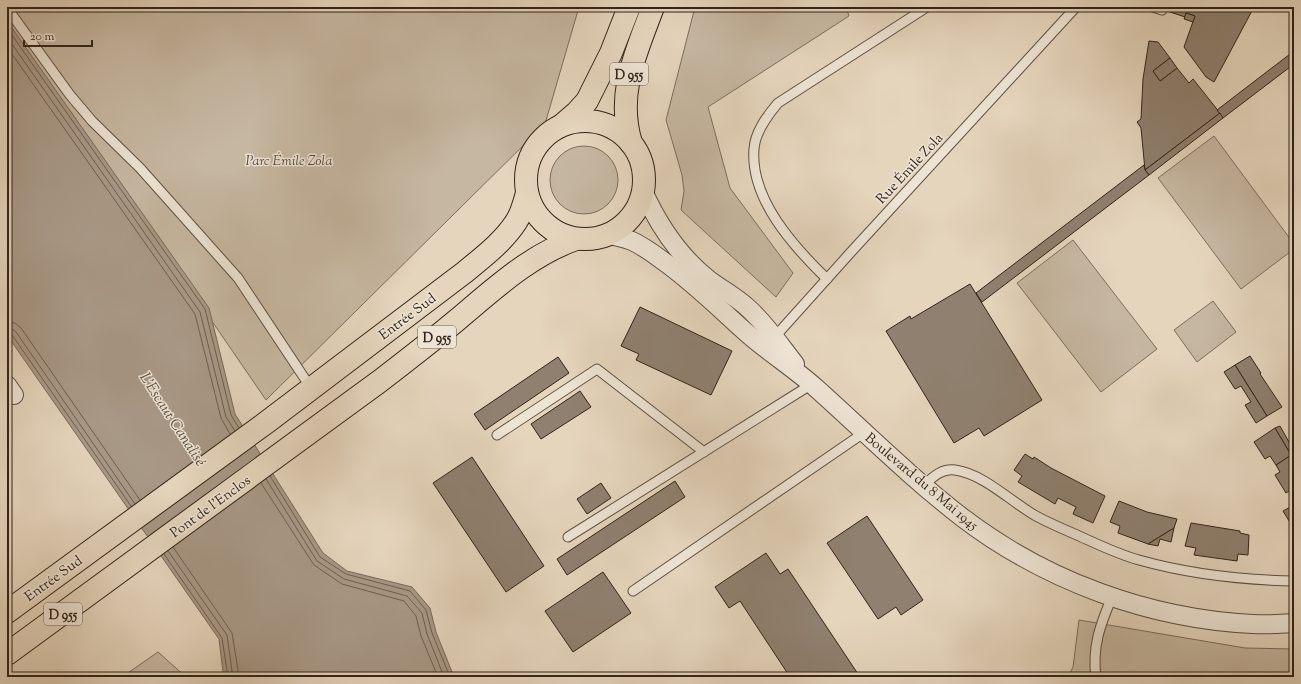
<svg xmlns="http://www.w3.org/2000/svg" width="1301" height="684" viewBox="0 0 1301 684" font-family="'Sorts Mill Goudy',serif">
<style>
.green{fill:#c6b7a1;stroke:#7c6d5e}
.water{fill:#a89886;stroke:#78695b}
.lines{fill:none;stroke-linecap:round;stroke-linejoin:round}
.shore{stroke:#6c5e50;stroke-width:1}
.building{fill:#8f806f;stroke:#31231a}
.lane-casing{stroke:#5e5043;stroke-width:11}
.street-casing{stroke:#5e5043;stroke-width:20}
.primary-casing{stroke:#31231a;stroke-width:24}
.lane{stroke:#eee4d4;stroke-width:9}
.street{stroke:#eee4d4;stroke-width:18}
.primary{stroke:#e5d5bd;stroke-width:22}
.labels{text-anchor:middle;stroke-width:3;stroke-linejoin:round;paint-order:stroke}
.shield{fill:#eee4d4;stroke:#6a5d52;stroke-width:1}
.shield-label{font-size:13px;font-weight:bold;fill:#31231a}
.park-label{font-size:14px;font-style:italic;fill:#56483c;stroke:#eee4d4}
.street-label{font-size:14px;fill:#31231a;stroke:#eee4d4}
.water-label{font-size:15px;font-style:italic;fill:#5b4c40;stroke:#eee4d4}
</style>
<rect width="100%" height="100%" fill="#e5d5bd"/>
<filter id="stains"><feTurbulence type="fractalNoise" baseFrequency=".005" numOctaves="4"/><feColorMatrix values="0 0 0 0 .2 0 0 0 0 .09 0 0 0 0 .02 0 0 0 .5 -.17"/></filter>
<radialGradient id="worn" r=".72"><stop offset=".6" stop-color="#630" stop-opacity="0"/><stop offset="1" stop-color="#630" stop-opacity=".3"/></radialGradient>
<g class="green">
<path d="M 7,7 L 579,7 L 545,124 L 266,400 L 7,22 Z"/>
<path d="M 695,7 L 846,7 L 849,16 L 708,107 L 730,188 L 793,273 L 776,297 L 681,210 L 684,191 L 682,175 L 666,120 Z"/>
<path d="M 1214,136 L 1294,244 L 1294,249 L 1241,289 L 1158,178 Z"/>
<circle cx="584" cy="180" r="34"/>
<path d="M 1073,240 L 1157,349 L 1101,392 L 1017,283 Z"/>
<path d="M 1213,301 L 1236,332 L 1197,362 L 1174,330 Z"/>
<path d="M 1079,620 L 1245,648 L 1294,649 L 1294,677 L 1068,677 L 1073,667 Z"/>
<path d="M 158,652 L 186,677 L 122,677 Z"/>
</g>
<path class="water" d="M 7,21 L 209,308 L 235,414 L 323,553 L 347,571 L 412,587 L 430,608 L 436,632 L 454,677 L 221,677 L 223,672 L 219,639 L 7,335 Z"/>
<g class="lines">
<g class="shore">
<path d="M 7,28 L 205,309 L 231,415 L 239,428"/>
<path d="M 7,37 L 200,312 L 226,417 L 235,431"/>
<path d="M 7,47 L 195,314 L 221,418 L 230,434"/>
<path d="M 7,322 L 15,323 L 21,328 L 140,500"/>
<path d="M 7,328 L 12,329 L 16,332 L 135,504"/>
<path d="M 7,333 L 12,335 L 131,506"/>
<path d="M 270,476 L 320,557 L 346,574 L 410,591 L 426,610 L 432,633 L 450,677"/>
<path d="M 266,479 L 317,561 L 344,579 L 407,596 L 422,613 L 427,634 L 444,677"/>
<path d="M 261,483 L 314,565 L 342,584 L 404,601 L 416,616 L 421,636 L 438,677"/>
<path d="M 173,547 L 232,633 L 238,670 L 237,677"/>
<path d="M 168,551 L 227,635 L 232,671 L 231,677"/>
<path d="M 164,554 L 222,638 L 227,671 L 225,677"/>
</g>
</g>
<g class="building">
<path d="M 1169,7 L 1254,7 L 1214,82 L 1206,77 L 1184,47 L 1195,16 L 1186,13 L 1185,17 L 1167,11 Z"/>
<path d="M 1186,13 L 1195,16 L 1193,22 L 1184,19 Z"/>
<path d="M 1149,41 L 1158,42 L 1170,58 L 1153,71 L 1160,81 L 1177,68 L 1189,83 L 1193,79 L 1220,113 L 1145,170 L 1141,128 L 1137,122 L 1141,119 L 1143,79 Z"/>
<path d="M 1294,51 L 1294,64 L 1223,118 L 1217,110 Z"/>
<path d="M 1170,58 L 1177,68 L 1160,81 L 1153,71 Z"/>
<path d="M 1220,113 L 1223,118 L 1149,175 L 1145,170 Z"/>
<path d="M 1144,165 L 1145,170 L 1149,175 L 982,302 L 976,293 Z"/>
<path d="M 970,284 L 1042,400 L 984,436 L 979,428 L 954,443 L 886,331 L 910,316 L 911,319 Z"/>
<path d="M 640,307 L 732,351 L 711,395 L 636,360 L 639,354 L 621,346 Z"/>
<path d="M 1250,356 L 1261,373 L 1260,374 L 1282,407 L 1267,416 L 1235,365 Z"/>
<path d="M 558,357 L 569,373 L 485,430 L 474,414 Z"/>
<path d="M 1235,365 L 1267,416 L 1256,423 L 1245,405 L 1251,402 L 1241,386 L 1235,389 L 1224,372 Z"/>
<path d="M 580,391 L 591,407 L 541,439 L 531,424 Z"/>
<path d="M 1280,426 L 1294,451 L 1294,488 L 1286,493 L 1275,475 L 1280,472 L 1276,465 L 1291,455 L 1275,428 Z"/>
<path d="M 1275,428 L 1291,455 L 1276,465 L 1270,456 L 1265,459 L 1254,442 Z"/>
<path d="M 1025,454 L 1033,459 L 1034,457 L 1051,468 L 1105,496 L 1093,523 L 1073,514 L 1076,507 L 1058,498 L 1055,504 L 1018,482 L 1022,476 L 1014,470 Z"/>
<path d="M 472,457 L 544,566 L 506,592 L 433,483 Z"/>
<path d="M 675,481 L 685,497 L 567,575 L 557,559 Z"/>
<path d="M 601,483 L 611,498 L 587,514 L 577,499 Z"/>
<path d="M 1119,501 L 1147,512 L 1177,519 L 1174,528 L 1148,544 L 1118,533 L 1120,526 L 1110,522 Z"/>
<path d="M 1294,505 L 1294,529 L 1283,511 Z"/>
<path d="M 867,516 L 923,600 L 901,615 L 896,607 L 878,619 L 827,543 Z"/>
<path d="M 1191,523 L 1240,531 L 1240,533 L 1249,535 L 1248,555 L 1238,554 L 1237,561 L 1194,555 L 1196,548 L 1185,546 Z"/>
<path d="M 1174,528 L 1171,542 L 1160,539 L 1158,546 L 1148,544 Z"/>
<path d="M 766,553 L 780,574 L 788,569 L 860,677 L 790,677 L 740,601 L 729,608 L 715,587 Z"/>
<path d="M 603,572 L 631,613 L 573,652 L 545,611 Z"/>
</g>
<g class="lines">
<defs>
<g id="lane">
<path d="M 1153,7 L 1162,10"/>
<path d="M 7,8 L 70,95 L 92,121 L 140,168 L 238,278 L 311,388"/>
<path d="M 827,279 C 794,247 750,199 754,149 C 755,132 767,116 778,103 L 927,7"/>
<path d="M 772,340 L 851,252 L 1076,7"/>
<path d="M 497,435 L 597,369 L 704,452"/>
<path d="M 924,485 C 933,477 942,468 955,470 C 984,474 1011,502 1036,516 C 1049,523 1063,529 1077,535 C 1097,544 1117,554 1139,560 C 1189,574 1242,580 1294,581"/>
<path d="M 568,537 L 812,384"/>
<path d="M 633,591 L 865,432"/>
<path d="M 1096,677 C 1092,647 1100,625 1112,597"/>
</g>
<g id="street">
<path d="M 643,191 C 658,224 680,257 708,279 C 721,289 736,297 748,308 C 766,324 780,345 795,364"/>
<path d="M 608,235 C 617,236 624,238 632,241 C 645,247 655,255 666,263 C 696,285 722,311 749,335 C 771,354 795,369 816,388 C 865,432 911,478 963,518 C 1046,581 1149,619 1253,624 C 1267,625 1281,624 1294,623"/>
<path d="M 7,385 L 14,395"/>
</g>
<g id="primary">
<circle cx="585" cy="180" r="59"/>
<path d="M 562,125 L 577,112 L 587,101 L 611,53 L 629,7"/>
<path d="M 631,143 C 616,93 636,53 653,7"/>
<path d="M 7,612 L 267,422 L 465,272 C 483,257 503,242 516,222 C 522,213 524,203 527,193"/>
<path d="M 7,654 L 380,381 C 406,361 432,341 457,320 C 494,289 530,255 576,239"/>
</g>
</defs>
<use href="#lane" class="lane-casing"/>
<use href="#street" class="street-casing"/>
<use href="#primary" class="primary-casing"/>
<use href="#lane" class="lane"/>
<use href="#street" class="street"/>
<use href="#primary" class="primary"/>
</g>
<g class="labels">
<g class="shield">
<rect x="610" y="63" width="38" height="22" rx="3"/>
<rect x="418" y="326" width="38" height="22" rx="3"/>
<rect x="44" y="603" width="38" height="22" rx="3"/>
</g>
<g class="shield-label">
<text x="629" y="79">D 955</text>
<text x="437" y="342">D 955</text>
<text x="63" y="619">D 955</text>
</g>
<g class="park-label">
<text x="289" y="165">Parc Émile Zola</text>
</g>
<g class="street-label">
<text transform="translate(909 168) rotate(-47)" y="5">Rue Émile Zola</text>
<text transform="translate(407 316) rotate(-37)" y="5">Entrée Sud</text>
<text transform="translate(922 481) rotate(40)" y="5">Boulevard du 8 Mai 1945</text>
<text transform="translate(210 506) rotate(-36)" y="5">Pont de l'Enclos</text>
<text transform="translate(53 578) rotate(-36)" y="5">Entrée Sud</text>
</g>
<g class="water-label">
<text transform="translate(173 419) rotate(57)" y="5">L'Escaut Canalisé</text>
</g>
</g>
<rect width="1301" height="684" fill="none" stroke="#e5d5bd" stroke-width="24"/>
<rect x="8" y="8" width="1285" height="668" fill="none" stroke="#31231a" stroke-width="2"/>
<rect x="12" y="12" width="1277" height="660" fill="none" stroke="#31231a"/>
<path d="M24 40v6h68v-6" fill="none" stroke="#31231a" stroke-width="2"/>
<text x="30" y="40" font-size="12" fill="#31231a" stroke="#eee4d4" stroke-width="3" paint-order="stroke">20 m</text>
<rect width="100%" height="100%" filter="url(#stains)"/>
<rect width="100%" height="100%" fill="url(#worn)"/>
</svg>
